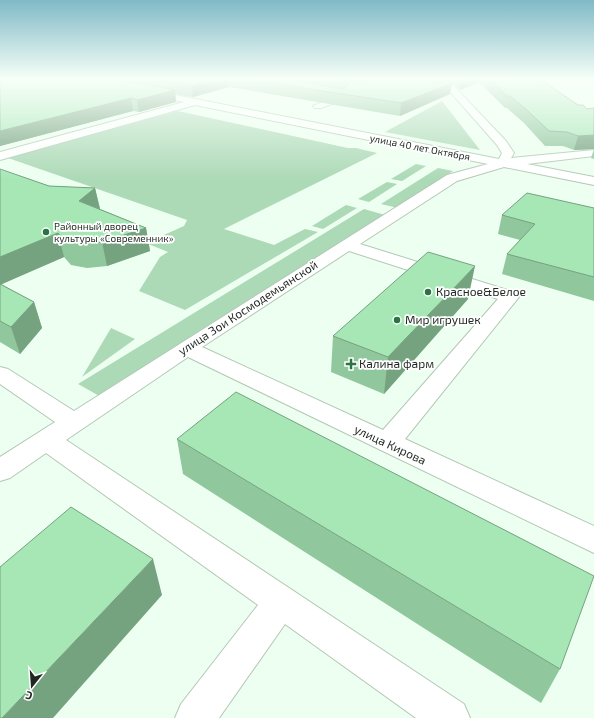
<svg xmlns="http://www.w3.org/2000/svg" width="594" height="718" viewBox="0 0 594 718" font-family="'Exo 2',sans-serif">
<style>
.green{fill:#acd9b6}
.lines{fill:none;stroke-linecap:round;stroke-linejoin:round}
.minor-casing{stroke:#b2c8b6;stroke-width:2}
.minor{fill:#fff;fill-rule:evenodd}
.wall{fill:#90c79d}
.shaded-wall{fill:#75a27f}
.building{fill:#a7e7b6;stroke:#75a27f}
.poi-dot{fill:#297442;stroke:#fff;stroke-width:1.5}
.labels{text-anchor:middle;stroke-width:3.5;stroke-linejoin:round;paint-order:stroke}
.far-street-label{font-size:10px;fill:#1f2720;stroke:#fff}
.far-poi-label{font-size:10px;fill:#1f2720;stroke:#fff;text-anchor:start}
.poi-label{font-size:12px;fill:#1f2720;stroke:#fff;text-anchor:start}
.street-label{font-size:12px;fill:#1f2720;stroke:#fff}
</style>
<rect width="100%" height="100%" fill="#edfff0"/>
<g class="green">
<path d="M 442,101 L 480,150 L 385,132 Z"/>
<path d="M 178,111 L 348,148 L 356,148 L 377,153 L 224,229 L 274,245 L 305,229 L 318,232 L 185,310 L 139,291 L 160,257 L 168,252 L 146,243 L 184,226 L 187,220 L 8,158 Z"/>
<path d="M 416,164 L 426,166 L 402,181 L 391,179 Z"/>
<path d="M 438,168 L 453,171 L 398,208 L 381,204 Z"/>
<path d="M 387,182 L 397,184 L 369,202 L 358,199 Z"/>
<path d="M 346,205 L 357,208 L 323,229 L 312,226 Z"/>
<path d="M 364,209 L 385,215 L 103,398 L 78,384 Z"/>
<path d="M 111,328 L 135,339 L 82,377 Z"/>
</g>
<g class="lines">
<defs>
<g id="minor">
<path d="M 439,79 L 447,79 L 506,141 L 514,153 L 511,158 L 594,150 L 594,156 L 527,164 L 594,177 L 594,185 L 504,167 L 457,181 L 360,244 L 517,293 L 519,297 L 405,439 L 594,526 L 594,553 L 188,357 L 66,440 L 464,704 L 470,718 L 416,718 L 285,624 L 219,718 L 175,718 L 181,704 L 258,605 L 46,453 L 10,478 L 0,481 L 0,457 L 55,422 L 0,384 L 0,367 L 8,369 L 74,411 L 447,175 L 488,164 L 195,105 L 0,160 L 0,152 L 184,102 L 142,94 L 142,90 L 145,89 L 499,159 L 502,153 L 497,145 ZM 349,251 L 498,299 L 383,430 L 202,347 Z"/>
<path d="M 352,90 L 355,91 L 355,95 L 321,108 L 315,108 L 313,106 Z"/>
</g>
</defs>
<use href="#minor" class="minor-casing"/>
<use href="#minor" class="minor"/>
</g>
<g class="wall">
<path d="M 0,79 L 449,79 L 452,83 L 450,94 L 400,116 L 229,87 L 193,97 L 175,94 L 176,102 L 139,112 L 133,111 L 0,146 Z"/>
<path d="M 449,79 L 540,79 L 578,105 L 587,109 L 594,108 L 594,159 L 591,158 L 594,149 L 574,150 L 563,146 L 545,146 L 524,123 L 507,108 L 505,108 L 479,82 L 460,90 Z"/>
<path d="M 0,169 L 49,186 L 95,188 L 100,209 L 146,228 L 150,251 L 107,266 L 87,268 L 71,265 L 64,257 L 1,284 L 34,302 L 42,328 L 20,354 L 0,342 Z"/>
<path d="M 594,208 L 594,301 L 502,274 L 507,254 L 520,240 L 498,234 L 502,215 Z"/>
<path d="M 468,299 L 384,394 L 331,372 L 333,336 Z"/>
<path d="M 177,439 L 560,669 L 541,703 L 183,474 Z"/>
</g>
<g class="shaded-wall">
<path d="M 218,79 L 228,79 L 229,87 L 193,97 L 192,86 Z"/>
<path d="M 361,79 L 377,79 L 361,84 Z"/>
<path d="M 461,79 L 479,79 L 479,82 L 460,90 Z"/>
<path d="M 452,83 L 450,94 L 400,116 L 401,103 Z"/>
<path d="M 175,90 L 176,102 L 139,112 L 137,100 Z"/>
<path d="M 131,98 L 133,111 L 0,146 L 0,131 Z"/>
<path d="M 594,135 L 594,149 L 574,150 L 578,136 Z"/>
<path d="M 95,188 L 100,209 L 79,201 Z"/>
<path d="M 146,228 L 150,251 L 107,266 L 102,242 Z"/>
<path d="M 58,233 L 64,257 L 0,285 L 0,257 Z"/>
<path d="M 475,266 L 468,299 L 384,394 L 388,357 Z"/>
<path d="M 34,302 L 42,328 L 20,354 L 11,327 Z"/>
<path d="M 153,559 L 162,595 L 53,718 L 2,718 Z"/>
</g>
<g class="building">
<path d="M 0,79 L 117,79 L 175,90 L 137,100 L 131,98 L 0,131 Z"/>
<path d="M 156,79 L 218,79 L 192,86 Z"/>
<path d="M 245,79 L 287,79 L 343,89 L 349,84 L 344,80 L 336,79 L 343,79 L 361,82 L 372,79 L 449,79 L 452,83 L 401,103 Z"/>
<path d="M 489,79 L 540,79 L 578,105 L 583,105 L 587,109 L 594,108 L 594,135 L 578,136 L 567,132 L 549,131 L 527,110 L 510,96 L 507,96 Z"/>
<path d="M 0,169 L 49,186 L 95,188 L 79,201 L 146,228 L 102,242 L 81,244 L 64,240 L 58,233 L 0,257 Z"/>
<path d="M 527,193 L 594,208 L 594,277 L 507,254 L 535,224 L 502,215 Z"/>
<path d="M 428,252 L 475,266 L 388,357 L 333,336 Z"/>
<path d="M 0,284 L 34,302 L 11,327 L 0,321 Z"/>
<path d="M 236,392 L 594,576 L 560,669 L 177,439 Z"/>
<path d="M 71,507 L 153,559 L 2,718 L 0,718 L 0,567 Z"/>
</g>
<linearGradient id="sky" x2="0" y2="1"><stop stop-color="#80bac6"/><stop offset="0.44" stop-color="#f7fff8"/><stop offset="1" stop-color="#f7fff8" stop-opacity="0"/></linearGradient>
<rect width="594" height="180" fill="url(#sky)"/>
<g class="poi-dot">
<circle cx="46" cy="232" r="4"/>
<circle cx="428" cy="292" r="4"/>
<circle cx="397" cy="320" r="4"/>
<path d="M349 358h4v4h4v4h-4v4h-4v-4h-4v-4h4z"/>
</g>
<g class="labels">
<g class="far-street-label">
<text transform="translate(420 147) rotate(11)" y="4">улица 40 лет Октября</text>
</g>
<g class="far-poi-label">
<text x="54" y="230">Районный дворец<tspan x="54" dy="12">культуры «Современник»</tspan></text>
</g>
<g class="poi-label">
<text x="436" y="296">Красное&amp;Белое</text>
<text x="405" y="324">Мир игрушек</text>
<text x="359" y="368">Калина фарм</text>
</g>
<g class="street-label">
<text transform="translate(248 308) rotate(-33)" y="4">улица Зои Космодемьянской</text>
<text transform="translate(390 445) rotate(25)" y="4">улица Кирова</text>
</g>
</g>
<g transform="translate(32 686) rotate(197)" stroke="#ffffff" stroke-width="3" paint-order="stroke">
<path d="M0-3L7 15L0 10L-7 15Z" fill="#1f2720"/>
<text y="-6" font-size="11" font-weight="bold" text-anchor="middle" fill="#1f2720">С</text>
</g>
</svg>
